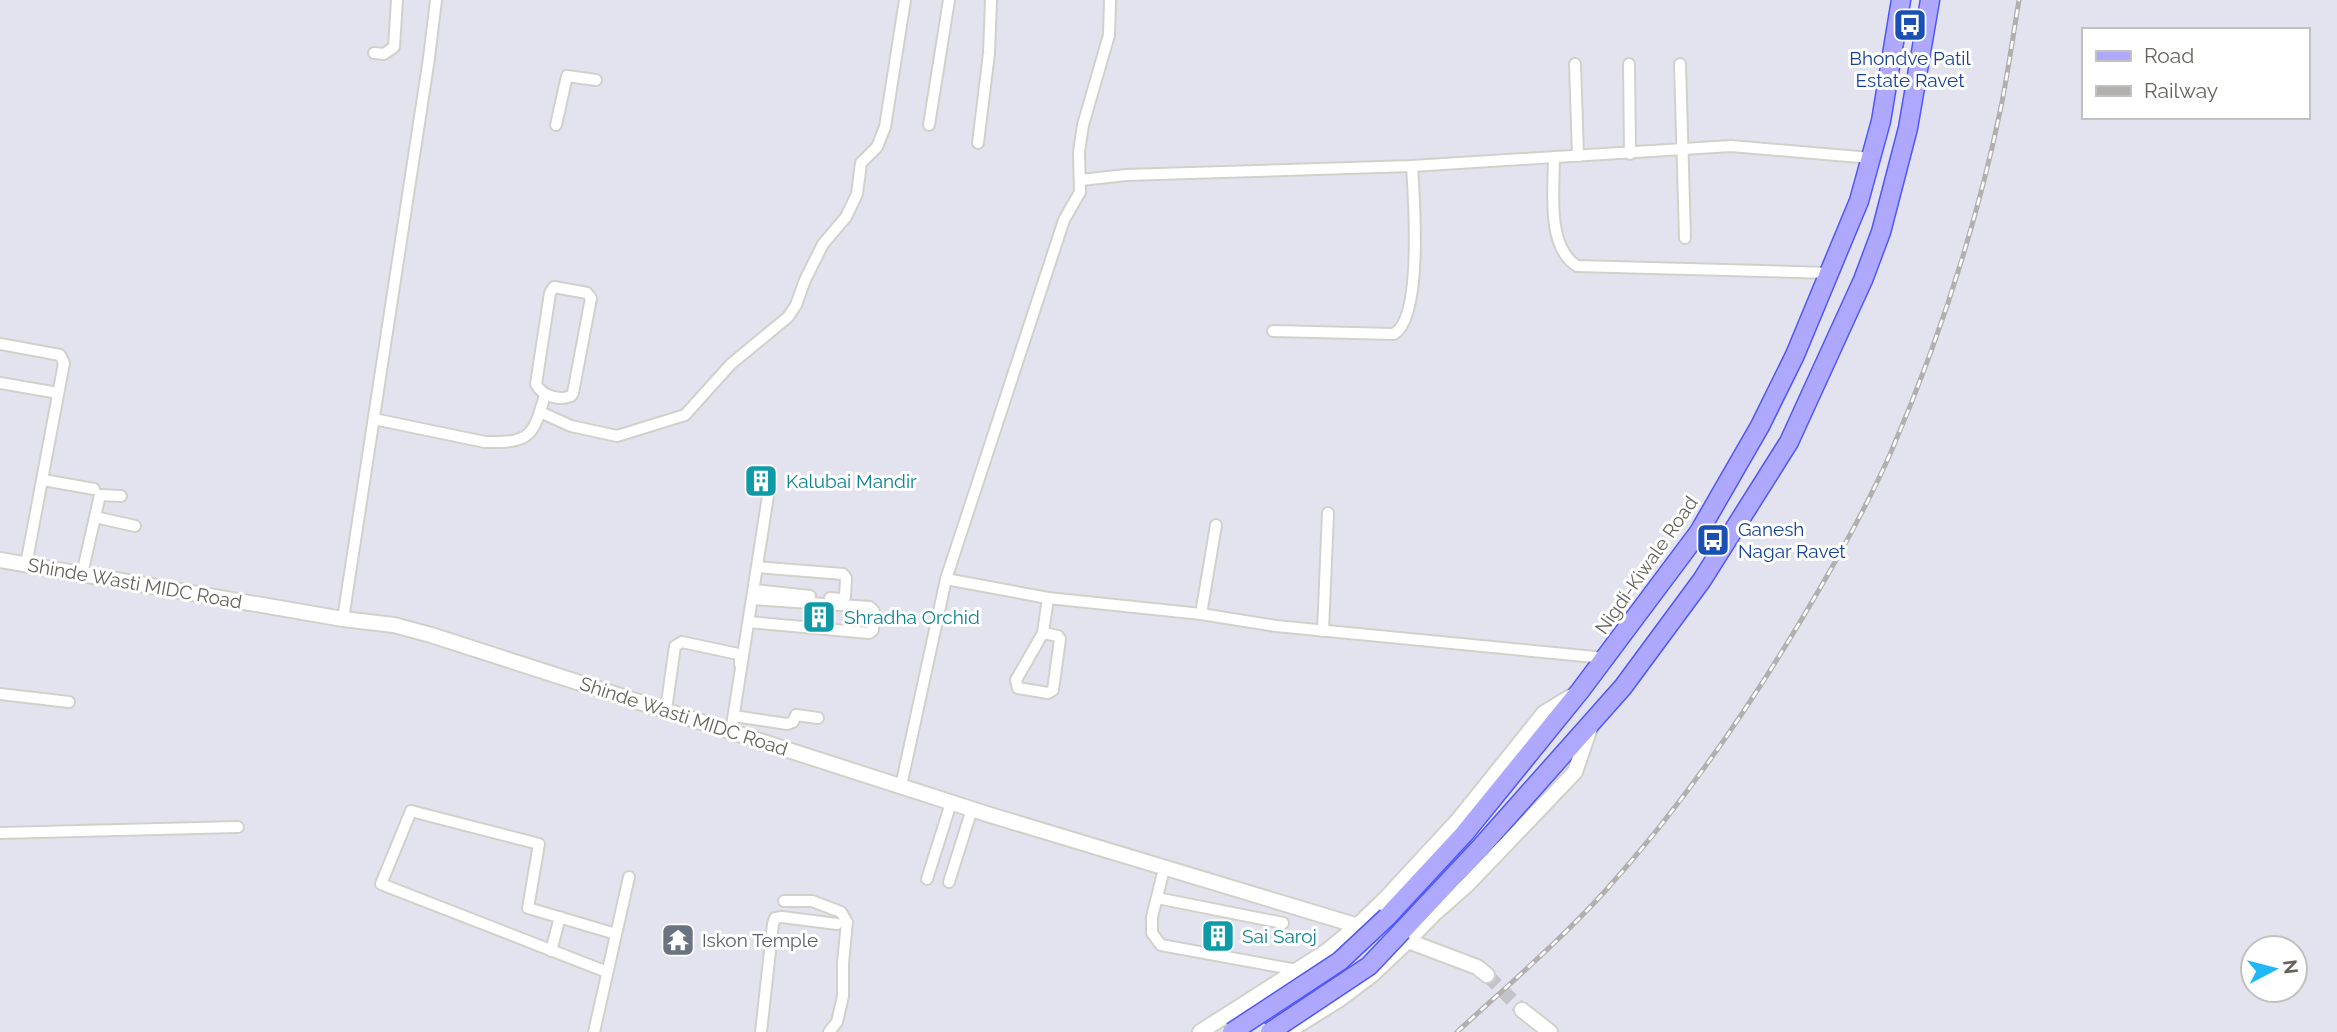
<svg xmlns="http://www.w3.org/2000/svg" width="2337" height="1032" viewBox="0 0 2337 1032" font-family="Raleway,sans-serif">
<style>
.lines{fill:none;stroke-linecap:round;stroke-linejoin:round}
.tertiary-tunnel{stroke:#c4c3ca;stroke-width:14;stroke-dasharray:14 7;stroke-linecap:butt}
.minor-casing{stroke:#d1d1ca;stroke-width:14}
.tertiary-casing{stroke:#d1d1ca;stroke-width:18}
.primary-casing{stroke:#4e57fd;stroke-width:21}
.minor{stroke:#fff;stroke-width:10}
.tertiary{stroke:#fff;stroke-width:14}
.primary{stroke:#aea8ff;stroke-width:18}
.rail-casing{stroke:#b1b0ae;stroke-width:5}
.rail{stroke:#fff;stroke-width:2.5;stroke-dasharray:8;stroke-linecap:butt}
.primary-bridge-casing{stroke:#4e57fd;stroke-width:21;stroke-linecap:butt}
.primary-bridge{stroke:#aea8ff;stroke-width:18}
.labels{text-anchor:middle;stroke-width:6;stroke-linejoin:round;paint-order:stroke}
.transit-label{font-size:19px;fill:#164399;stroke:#fff}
.culture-label{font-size:19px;fill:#0d838f;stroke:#fff;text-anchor:start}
.street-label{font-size:19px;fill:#65635b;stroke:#fff}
.worship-label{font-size:19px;fill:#5b616d;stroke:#fff;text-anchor:start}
</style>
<rect width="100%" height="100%" fill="#e3e3ef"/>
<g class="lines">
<path class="tertiary-tunnel" d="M 1487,975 L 1522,1010"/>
<defs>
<g id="minor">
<path d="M 374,53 L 384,54 L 394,47 L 397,0"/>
<path d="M 1575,64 L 1578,156"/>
<path d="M 1629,64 L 1630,154"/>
<path d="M 1680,64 L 1685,238"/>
<path d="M 556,125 L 567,76 L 596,80"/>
<path d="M 929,125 L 949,0"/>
<path d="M 978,143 L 989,53 L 991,0"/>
<path d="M 1554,157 C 1554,189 1546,247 1577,266 L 1830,273"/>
<path d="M 1081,180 L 1126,175 L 1412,166 L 1731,146 L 1871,158"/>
<path d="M 554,287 L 587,293 L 591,298 L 573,393 L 571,396 C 559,401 542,396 536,384 L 550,293 Z"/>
<path d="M 1273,331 L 1394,334 C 1423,317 1414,198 1412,166"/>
<path d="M 0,344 L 60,355 L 64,363 L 26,565"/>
<path d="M 0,383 L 58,393"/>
<path d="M 540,412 L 571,426 L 617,436 L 685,415 L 731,364 L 788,317 L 796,305 L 805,280 L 823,244 L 846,217 L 857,194 L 861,163 L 877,147 L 885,127 L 905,0"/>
<path d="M 374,419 L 485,442 C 531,443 533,436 545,395"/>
<path d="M 43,480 L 94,489"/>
<path d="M 121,496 L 100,495 L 95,517 L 135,526"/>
<path d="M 757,567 L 843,574 L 846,578 L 845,597 L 841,599 L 830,598"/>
<path d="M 82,574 L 95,517"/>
<path d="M 946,579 L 1048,598 L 1201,614 L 1276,626 L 1605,658"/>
<path d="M 754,590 L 810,596"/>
<path d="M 1201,614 L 1216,525"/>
<path d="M 343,619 L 429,58 L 436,0"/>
<path d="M 749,622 L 869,633 L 873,630 L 874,611 L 870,607 L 752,599"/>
<path d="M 1323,631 L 1328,513"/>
<path d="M 1043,633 L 1058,636 L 1060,639 L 1053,690 L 1048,693 L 1018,688 L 1016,680 L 1043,633 L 1048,598"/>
<path d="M 0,694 L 69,702"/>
<path d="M 666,710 L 675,646 L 682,642 L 738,654 L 740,656 L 740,664"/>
<path d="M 734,716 L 787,724 L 793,722 L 796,715 L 818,718"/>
<path d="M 731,732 L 768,496"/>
<path d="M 901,786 L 946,579 L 1064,220 L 1080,192 L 1079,152 L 1083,125 L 1109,35 L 1110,0"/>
<path d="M 0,833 L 238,827"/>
<path d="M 1164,869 L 1152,917 L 1152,933 L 1161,945 L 1297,970"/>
<path d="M 927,879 L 951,803"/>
<path d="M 949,882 L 972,809"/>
<path d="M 1157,898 L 1283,923"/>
<path d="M 784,901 L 812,901 L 841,912 L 847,922 L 843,963 L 843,996 L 837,1022 L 829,1032"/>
<path d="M 551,951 L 560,917"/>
<path d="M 607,972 L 381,884 L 411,811 L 539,844 L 528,908 L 616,934"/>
<path d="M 594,1032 L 629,877"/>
<path d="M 761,1032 L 773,924 L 775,918 L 782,917 L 837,924"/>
</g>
<g id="tertiary">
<path d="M 0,560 L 343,619 L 394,625 L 431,635 L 987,814 L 1408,941 L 1477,967 L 1487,975"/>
<path d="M 1522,1010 L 1550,1032"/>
<path d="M 1200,1032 L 1327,951 L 1356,927 L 1386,898 L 1459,819 L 1544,713 L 1572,696"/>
<path d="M 1287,1032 L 1340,999 L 1372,975 L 1408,941 L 1434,914 L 1468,884 L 1575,772 L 1591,725"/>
</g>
<g id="primary">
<path d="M 1387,917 L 1464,834 L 1580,691 L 1699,532 L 1760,426 L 1795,355 L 1859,201 L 1881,121 L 1901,0"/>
<path d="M 1402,931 L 1479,849 L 1623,687 L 1702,580 L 1789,442 L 1863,280 L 1881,232 L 1908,128 L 1930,0"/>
</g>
</defs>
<use href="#minor" class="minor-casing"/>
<use href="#tertiary" class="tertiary-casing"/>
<use href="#primary" class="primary-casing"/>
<use href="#minor" class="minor"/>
<use href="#tertiary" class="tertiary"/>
<use href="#primary" class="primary"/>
<defs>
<path id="rail" d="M 1457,1032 C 1507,986 1560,941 1606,890 C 1680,808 1743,717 1800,622 C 1833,567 1865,511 1891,452 C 1938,343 1977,223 2001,107 C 2008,72 2013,36 2019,0"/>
</defs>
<use href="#rail" class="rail-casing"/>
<use href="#rail" class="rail"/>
<defs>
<g id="primary-bridge">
<path d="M 1232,1032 L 1340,961 L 1387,917"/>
<path d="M 1270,1032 L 1369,966 L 1402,931"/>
</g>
</defs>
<use href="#primary-bridge" class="primary-bridge-casing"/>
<use href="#primary-bridge" class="primary-bridge"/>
</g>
<defs>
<symbol id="bus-square" viewBox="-11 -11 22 22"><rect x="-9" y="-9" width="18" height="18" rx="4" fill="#1a4fb4" stroke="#fff"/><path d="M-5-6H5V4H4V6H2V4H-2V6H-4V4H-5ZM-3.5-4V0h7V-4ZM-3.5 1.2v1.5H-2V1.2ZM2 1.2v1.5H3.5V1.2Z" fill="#fff"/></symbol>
<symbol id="building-square" viewBox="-11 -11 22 22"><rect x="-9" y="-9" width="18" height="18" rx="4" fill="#0f9aa8" stroke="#fff"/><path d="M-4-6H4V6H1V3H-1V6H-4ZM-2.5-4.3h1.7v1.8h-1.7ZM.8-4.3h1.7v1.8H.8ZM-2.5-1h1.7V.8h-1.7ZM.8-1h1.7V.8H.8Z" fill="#fff"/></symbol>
<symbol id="temple-square" viewBox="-11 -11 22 22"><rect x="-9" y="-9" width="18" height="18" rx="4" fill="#6b7280" stroke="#fff"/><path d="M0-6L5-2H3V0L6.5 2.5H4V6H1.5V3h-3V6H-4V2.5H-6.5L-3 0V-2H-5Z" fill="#fff"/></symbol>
</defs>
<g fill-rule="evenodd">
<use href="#bus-square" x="1891" y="6" width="38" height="38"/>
<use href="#building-square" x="742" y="462" width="38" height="38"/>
<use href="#bus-square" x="1694" y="521" width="38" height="38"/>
<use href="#building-square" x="800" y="598" width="38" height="38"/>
<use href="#building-square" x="1199" y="917" width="38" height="38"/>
<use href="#temple-square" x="659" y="921" width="38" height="38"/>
</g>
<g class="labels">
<g class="transit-label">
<text x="1910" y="65">Bhondve Patil<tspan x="1910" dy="22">Estate Ravet</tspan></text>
<text x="1738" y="536" text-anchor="start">Ganesh<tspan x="1738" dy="22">Nagar Ravet</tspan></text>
</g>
<g class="culture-label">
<text x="786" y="488">Kalubai Mandir</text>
<text x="844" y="624">Shradha Orchid</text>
<text x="1242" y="943">Sai Saroj</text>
</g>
<g class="street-label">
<text transform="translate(1646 565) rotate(-55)" y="7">Nigdi-Kiwale Road</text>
<text transform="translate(135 583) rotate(10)" y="7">Shinde Wasti MIDC Road</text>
<text transform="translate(684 716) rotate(18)" y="7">Shinde Wasti MIDC Road</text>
</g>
<g class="worship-label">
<text x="702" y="947">Iskon Temple</text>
</g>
</g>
<rect x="2082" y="28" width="228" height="91" fill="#ffffff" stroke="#c1c1bd" stroke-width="2"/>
<rect x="2096" y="51" width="35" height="10" fill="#aea8ff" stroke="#c1c1bd" stroke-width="2"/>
<text x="2144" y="63" font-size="21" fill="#65635b">Road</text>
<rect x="2096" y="86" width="35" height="10" fill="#b1b0ae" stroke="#c1c1bd" stroke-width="2"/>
<text x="2144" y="98" font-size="21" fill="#65635b">Railway</text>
<g transform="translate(2274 969) rotate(83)"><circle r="33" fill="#ffffff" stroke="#c1c1bd" stroke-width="2"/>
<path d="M0-5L12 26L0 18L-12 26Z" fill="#20b7f8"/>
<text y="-10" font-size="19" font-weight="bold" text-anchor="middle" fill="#65635b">N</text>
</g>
</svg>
